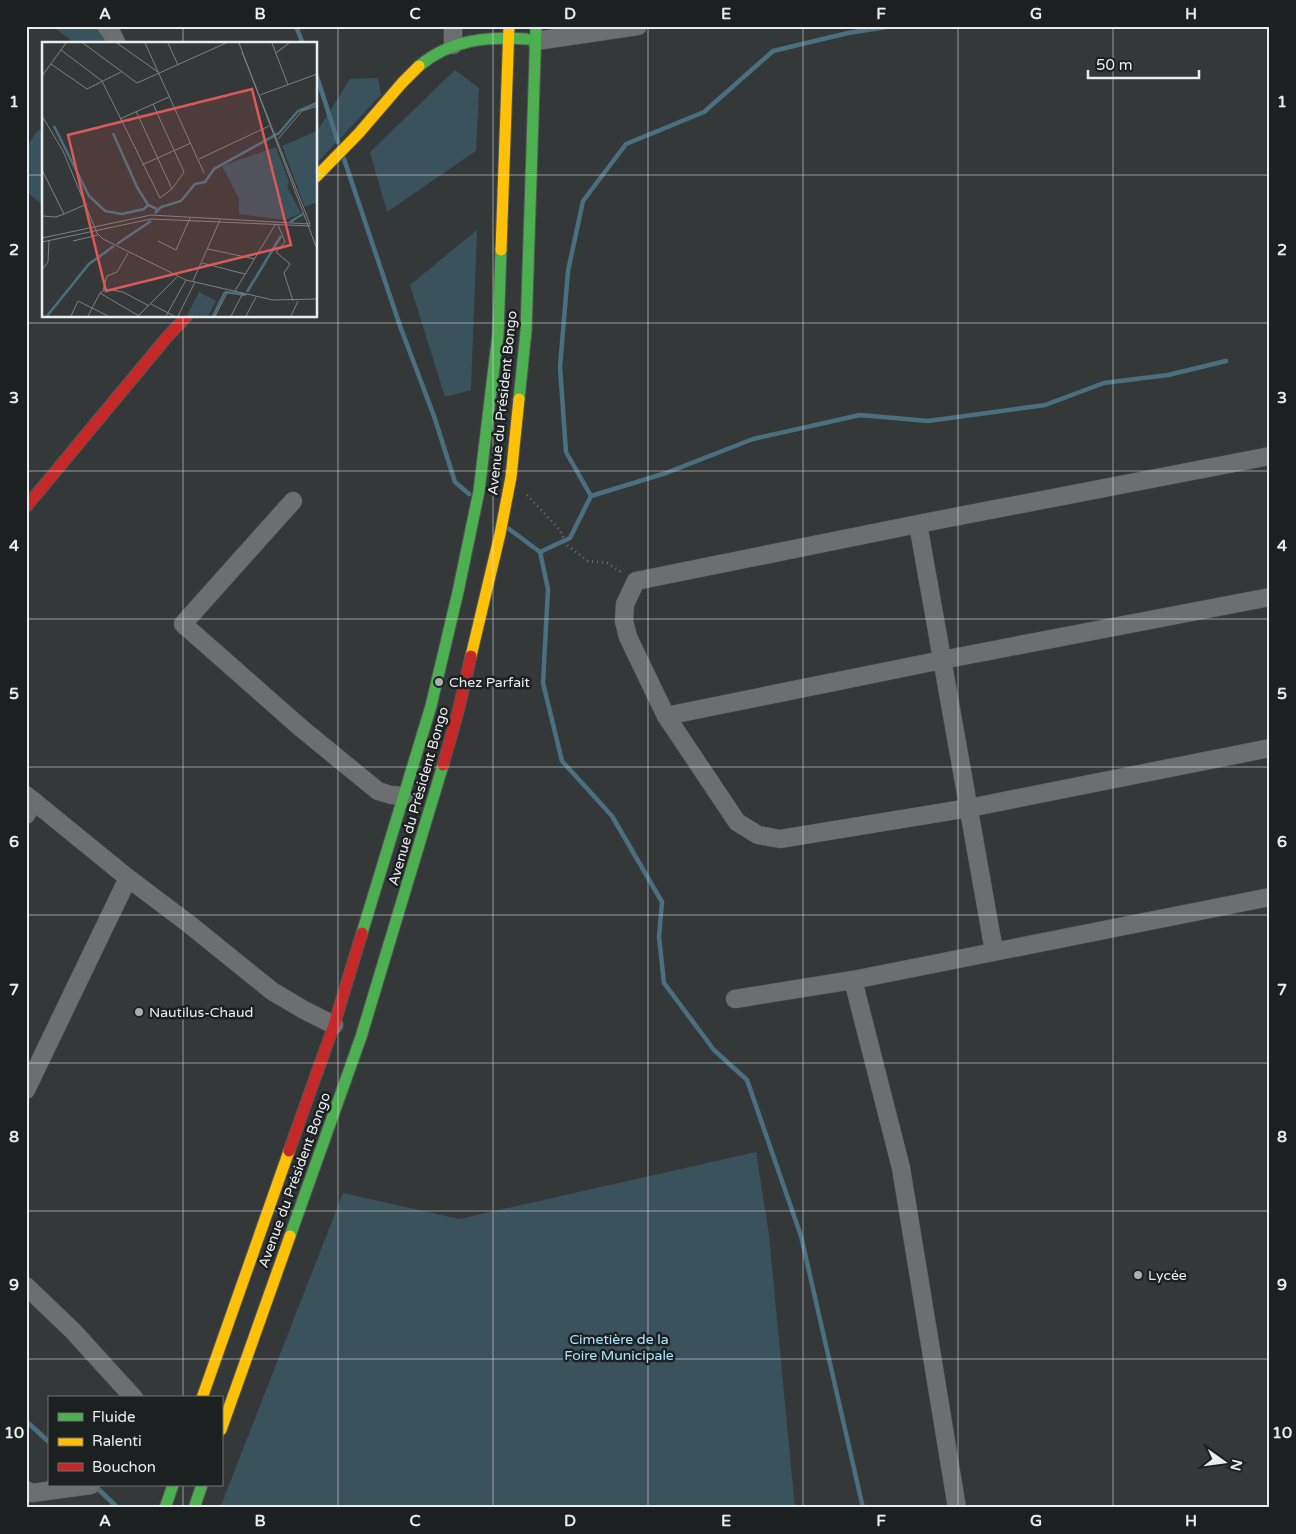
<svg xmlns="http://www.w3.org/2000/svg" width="1296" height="1534" viewBox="0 0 1296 1534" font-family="'Varela Round',sans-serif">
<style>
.green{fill:#39525c}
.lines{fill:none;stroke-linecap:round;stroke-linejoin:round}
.stream{stroke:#4a707f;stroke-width:4.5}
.street-casing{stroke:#535556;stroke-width:19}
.fast-casing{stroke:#535556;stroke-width:13}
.slow-casing{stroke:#535556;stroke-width:13}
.jam-casing{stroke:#535556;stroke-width:13}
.path{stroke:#6f7172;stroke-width:2.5;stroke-dasharray:1 4;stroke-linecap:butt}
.street{stroke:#6c6e6f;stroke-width:18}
.fast{stroke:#4caf50;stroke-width:11}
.slow{stroke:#ffc107;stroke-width:11}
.jam{stroke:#c62828;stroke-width:11}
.grid{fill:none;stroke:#eaedef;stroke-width:1;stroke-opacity:0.55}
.poi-dot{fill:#abaeaf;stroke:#1d2021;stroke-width:2}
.labels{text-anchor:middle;stroke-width:5;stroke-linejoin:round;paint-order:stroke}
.street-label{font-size:14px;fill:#eaedef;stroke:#1d2021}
.poi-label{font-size:14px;fill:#eaedef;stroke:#1d2021;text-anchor:start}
.park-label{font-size:14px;fill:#ade6fe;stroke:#1d2021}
.inset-river{fill:none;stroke:#4a707f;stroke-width:2.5}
.inset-road{fill:none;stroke:#7d8082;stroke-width:1}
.view{fill:#db595a;fill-opacity:0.15;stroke:#db595a;stroke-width:2.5}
.inset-edge{fill:none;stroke:#eaedef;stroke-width:2.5}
.neatline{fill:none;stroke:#eaedef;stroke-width:2}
.grid-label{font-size:16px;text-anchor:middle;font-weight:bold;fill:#eaedef}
</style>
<rect width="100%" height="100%" fill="#353839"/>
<g class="green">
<path d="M 52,26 L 94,26 L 111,44 L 76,44 Z"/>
<path d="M 455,70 L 479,88 L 476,151 L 387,212 L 370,152 Z"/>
<path d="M 378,78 L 381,95 L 316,164 L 316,133 L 350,79 Z"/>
<path d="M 38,130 L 44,130 L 44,206 L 26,191 L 26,147 Z"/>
<path d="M 477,230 L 471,390 L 445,397 L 410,285 Z"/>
<path d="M 756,1152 L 769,1235 L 795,1508 L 220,1508 L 343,1193 L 459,1219 Z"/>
</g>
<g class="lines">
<g class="stream">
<path d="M 296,26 L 303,44"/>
<path d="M 316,74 L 338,142"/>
<path d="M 344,159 L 400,326 L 434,416 L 455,482 L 469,494"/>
<path d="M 591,496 L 566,452 L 560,367 L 568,271 L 583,201 L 626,144 L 704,112 L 773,51 L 848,33 L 892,26"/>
<path d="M 509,529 L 540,552 L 548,589 L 543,683 L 562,761 L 612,816 L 662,902 L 659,937 L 664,983 L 714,1050 L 747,1080 L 801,1236 L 863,1508"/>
<path d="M 540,552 L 570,538 L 591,496 L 666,473 L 753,439 L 860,415 L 928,421 L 1045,405 L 1104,383 L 1168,375 L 1226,361"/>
<path d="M 26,1421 L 49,1442"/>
<path d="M 95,1486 L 118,1508"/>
</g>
<defs>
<g id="street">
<path d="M 106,26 L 111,32 L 117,44"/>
<path d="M 536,41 L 638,26"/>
<path d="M 453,45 L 453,26"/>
<path d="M 1270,456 L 918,524 L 636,581 L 625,604 L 624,621 L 628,637 L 666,716 L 737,822 L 758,835 L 780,839 L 969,808 L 1270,748"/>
<path d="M 293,501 L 183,624 L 301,728 L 378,791 L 391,795 L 404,796"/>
<path d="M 918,524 L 994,951"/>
<path d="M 666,716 L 942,660 L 1270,597"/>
<path d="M 26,795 L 128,878 L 189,924 L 272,991 L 304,1010 L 334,1025"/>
<path d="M 26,815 L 34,801"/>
<path d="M 853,980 L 901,1168 L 957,1508"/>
<path d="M 735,999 L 853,980 L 1270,897"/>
<path d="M 26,1090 L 128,878"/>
<path d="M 26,1286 L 73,1331 L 134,1398"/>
<path d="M 26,1490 L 32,1493 L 91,1485"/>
</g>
<g id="fast">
<path d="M 419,66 C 450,40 487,36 526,39"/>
<path d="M 519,399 L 526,331 L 536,26"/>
<path d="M 362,933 L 431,706 L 458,592 L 479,491 L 498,334 L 501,250"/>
<path d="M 290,1236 L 361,1037 L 443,765"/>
<path d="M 165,1508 L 173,1485"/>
<path d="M 194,1508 L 202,1485"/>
</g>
<g id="slow">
<path d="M 316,177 L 359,133 L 402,83 L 419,66"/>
<path d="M 501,250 L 509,26"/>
<path d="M 471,656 L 500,534 L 511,477 L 519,399"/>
<path d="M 202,1398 L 289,1151"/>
<path d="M 221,1430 L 290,1236"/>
</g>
<g id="jam">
<path d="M 26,507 L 167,337 L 187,316"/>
<path d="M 443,765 L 458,712 L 471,656"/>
<path d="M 289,1151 L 334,1025 L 362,933"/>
</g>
</defs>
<use href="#street" class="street-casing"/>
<use href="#fast" class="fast-casing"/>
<use href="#slow" class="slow-casing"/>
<use href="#jam" class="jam-casing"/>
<path class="path" d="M 527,495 L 559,529 L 567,545 L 588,561 L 607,563 L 623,573"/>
<use href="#street" class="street"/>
<use href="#fast" class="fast"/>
<use href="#slow" class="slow"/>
<use href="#jam" class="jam"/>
</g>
<path class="grid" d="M 183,26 L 183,44M 338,26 L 338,1508M 493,26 L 493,1508M 648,26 L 648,1508M 803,26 L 803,1508M 958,26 L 958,1508M 1113,26 L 1113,1508M 26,175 L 44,175M 316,175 L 1270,175M 183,316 L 183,1398M 26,323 L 1270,323M 26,471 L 1270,471M 26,619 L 1270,619M 26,767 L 1270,767M 26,915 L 1270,915M 26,1063 L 1270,1063M 26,1211 L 1270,1211M 26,1359 L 1270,1359M 183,1485 L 183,1508"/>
<g class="poi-dot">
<circle cx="439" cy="682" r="5"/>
<circle cx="139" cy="1012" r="5"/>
<circle cx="1138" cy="1275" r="5"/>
</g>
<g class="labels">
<g class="street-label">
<text transform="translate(502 403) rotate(-84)" y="5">Avenue du Président Bongo</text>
<text transform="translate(418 796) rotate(-74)" y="5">Avenue du Président Bongo</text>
<text transform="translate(294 1180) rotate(-70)" y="5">Avenue du Président Bongo</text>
</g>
<g class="poi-label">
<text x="449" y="687">Chez Parfait</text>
<text x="149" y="1017">Nautilus-Chaud</text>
<text x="1148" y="1280">Lycée</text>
</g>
<g class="park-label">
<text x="619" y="1344">Cimetière de la<tspan x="619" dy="16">Foire Municipale</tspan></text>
</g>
</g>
<g transform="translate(42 42)">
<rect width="275" height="275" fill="#353839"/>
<path d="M 275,89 L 275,160 L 263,165 L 240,104 ZM 234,105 L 247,140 L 245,145 L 259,171 L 243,178 L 197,172 L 197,157 L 180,124 ZM 157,250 L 174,259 L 166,274 L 145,274 Z" fill="#39525c"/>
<path class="inset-river" d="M 12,84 L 47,154 L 63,169 L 80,172 L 102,167 L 106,163M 71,91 L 95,145 L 106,163 L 115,167M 113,171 L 119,165 L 139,159 L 153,142 L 163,140 L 172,127 L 237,91 L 256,69 L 275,61M 248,180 L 261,172M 75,202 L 109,179M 183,250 L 204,253M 205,250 L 239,194M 5,274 L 47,222 L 72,204M 171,274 L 183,250"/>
<path class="inset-road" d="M 41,1 L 95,41 L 184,1M 75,1 L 116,30M 103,1 L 162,131M 126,1 L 136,23M 197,1 L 275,207M 230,1 L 246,43M 19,8 L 60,39 L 118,156 L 130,147 L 142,130 L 111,62M 200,10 L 268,182M 234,11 L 247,1M 9,22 L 45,47 L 79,30M 0,34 L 24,1M 218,53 L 275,32M 94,69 L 130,147M 0,74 L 21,109 L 55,191 L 61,197 L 144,238 L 231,258 L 275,257M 78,77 L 127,55M 236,97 L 260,69 L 275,64M 157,117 L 227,84M 100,123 L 149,101M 0,128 L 22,172 L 45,162M 0,174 L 14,175 L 22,172M 236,183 L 243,200 L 234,210 L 248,222 L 242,231 L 251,259M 0,196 L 109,173 L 268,182M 31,199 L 56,193M 116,199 L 134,208 L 148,176M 0,200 L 109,177 L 269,184M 166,207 L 213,217M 160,221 L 203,232M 0,228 L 6,220 L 7,198M 151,239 L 178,178M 61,248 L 65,234 L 75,230 L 86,211M 193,249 L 233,183M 58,251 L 97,274M 109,262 L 132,274M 29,274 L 36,259 L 66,274M 46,274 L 58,251 L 64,247 L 81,250 L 107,264M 96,274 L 135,235M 124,274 L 144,238M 136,274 L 153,240M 173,274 L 185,251M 189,274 L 201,251M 204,274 L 214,255M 249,274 L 256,259"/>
<path class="view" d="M 210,47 L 249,203 L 64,249 L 26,93 Z"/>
<rect width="275" height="275" class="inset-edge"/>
</g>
<rect width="1296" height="1534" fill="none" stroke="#1d2021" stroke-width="55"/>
<rect x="48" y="1396" width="175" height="90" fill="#1d2021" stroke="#6f7273"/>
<rect x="58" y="1413" width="25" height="8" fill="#4caf50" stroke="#6f7273"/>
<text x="92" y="1422" font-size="15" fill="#eaedef">Fluide</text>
<rect x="58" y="1438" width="25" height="8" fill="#ffc107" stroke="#6f7273"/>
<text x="92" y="1446" font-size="15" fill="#eaedef">Ralenti</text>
<rect x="58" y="1463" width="25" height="8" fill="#c62828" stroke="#6f7273"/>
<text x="92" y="1472" font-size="15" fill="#eaedef">Bouchon</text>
<g transform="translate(1224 1462) rotate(104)" stroke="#1d2021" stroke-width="4" paint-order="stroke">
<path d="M0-4L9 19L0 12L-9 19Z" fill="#eaedef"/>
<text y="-8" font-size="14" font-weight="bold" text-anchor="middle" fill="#eaedef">N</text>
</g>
<path d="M1088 70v8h111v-8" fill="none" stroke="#eaedef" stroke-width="2.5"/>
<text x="1096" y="70" font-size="15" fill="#eaedef" stroke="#1d2021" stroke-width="4" paint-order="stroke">50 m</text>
<rect x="28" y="28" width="1240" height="1478" class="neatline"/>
<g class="grid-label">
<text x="105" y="19">A</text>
<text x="260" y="19">B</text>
<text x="415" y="19">C</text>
<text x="570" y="19">D</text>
<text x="726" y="19">E</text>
<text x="881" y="19">F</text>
<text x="1036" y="19">G</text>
<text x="1191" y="19">H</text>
<text x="14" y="107">1</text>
<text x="1282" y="107">1</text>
<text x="14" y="255">2</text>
<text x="1282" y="255">2</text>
<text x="14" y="403">3</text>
<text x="1282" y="403">3</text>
<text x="14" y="551">4</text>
<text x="1282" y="551">4</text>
<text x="14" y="699">5</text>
<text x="1282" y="699">5</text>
<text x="14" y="847">6</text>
<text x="1282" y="847">6</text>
<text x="14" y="995">7</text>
<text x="1282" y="995">7</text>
<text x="14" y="1142">8</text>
<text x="1282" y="1142">8</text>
<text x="14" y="1290">9</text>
<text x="1282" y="1290">9</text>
<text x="14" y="1438">10</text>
<text x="1282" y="1438">10</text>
<text x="105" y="1526">A</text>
<text x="260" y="1526">B</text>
<text x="415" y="1526">C</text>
<text x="570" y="1526">D</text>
<text x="726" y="1526">E</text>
<text x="881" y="1526">F</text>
<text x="1036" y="1526">G</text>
<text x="1191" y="1526">H</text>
</g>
</svg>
